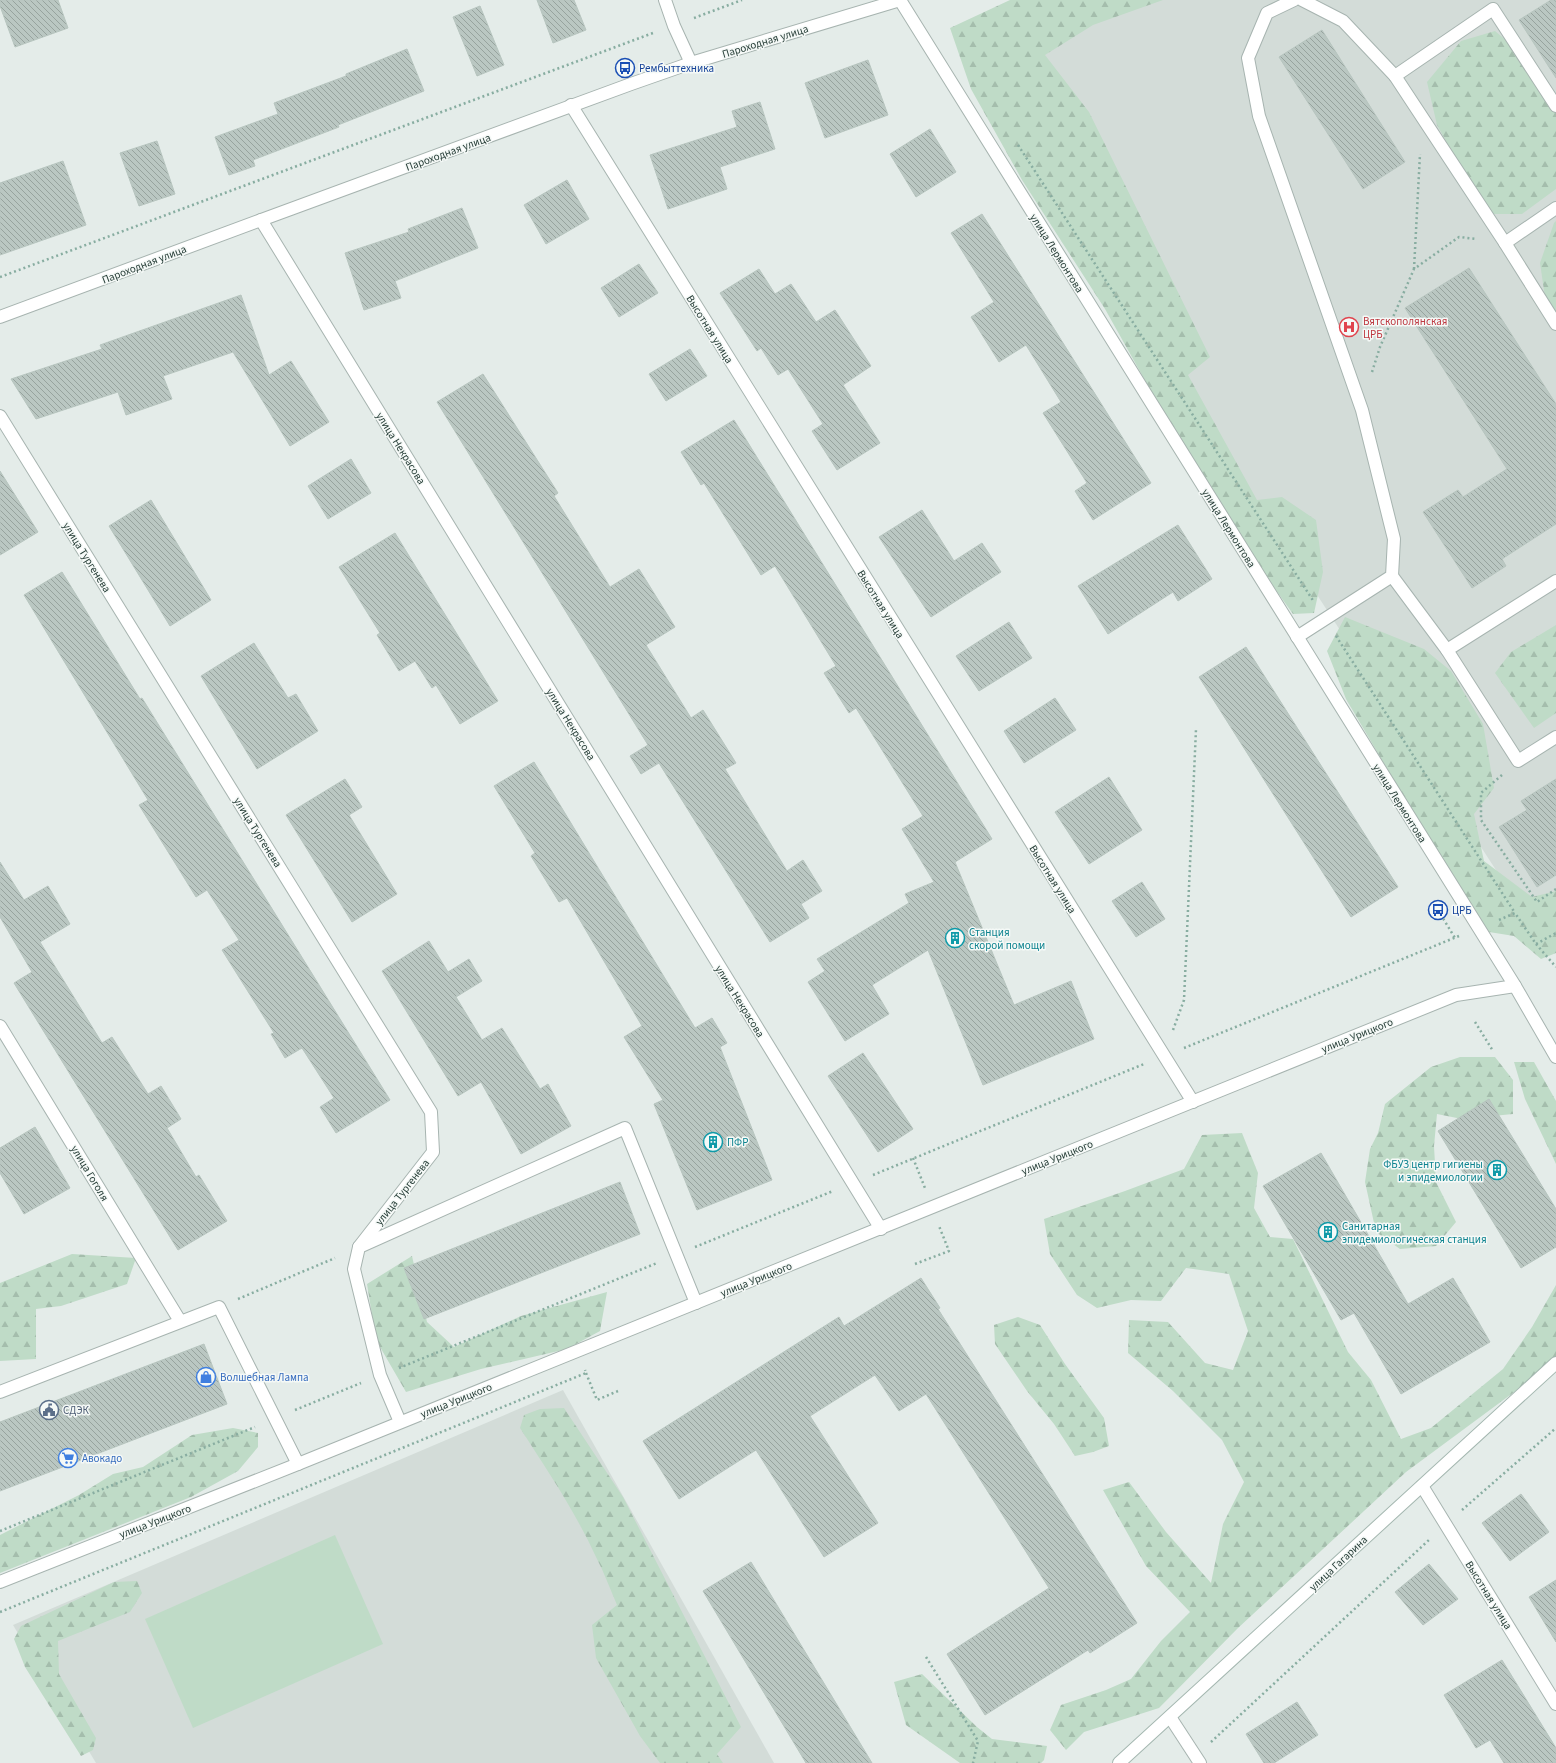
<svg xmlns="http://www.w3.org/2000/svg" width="1556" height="1763" viewBox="0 0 1556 1763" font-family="'Source Sans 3',sans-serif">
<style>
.built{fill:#d3dcd8}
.forest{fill:url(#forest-firs)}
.park{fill:#bfdbc7}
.building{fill:url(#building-back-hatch);stroke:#b7c5bf}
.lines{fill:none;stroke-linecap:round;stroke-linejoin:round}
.lane-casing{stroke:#a7b4b0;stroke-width:14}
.street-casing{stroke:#a7b4b0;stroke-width:14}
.secondary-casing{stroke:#a4b7b0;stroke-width:14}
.path{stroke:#88ada1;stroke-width:2.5;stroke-dasharray:2 3;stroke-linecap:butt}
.lane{stroke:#fff;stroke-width:12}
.street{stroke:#fff;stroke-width:12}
.secondary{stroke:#fff;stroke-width:12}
.labels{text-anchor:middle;stroke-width:3;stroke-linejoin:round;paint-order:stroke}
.street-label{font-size:11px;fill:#253c36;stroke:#f5f9f7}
.transit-label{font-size:11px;fill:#164399;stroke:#f5f9f7;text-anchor:start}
.health-label{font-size:11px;fill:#be3a42;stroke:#f5f9f7;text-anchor:start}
.culture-label{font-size:11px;fill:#0d838f;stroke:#f5f9f7;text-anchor:start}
.shop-label{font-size:11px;fill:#366cbe;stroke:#f5f9f7;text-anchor:start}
.service-label{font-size:11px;fill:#4e5e75;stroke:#f5f9f7;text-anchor:start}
</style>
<defs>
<pattern id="forest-firs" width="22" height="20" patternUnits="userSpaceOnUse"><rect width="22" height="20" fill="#bfdbc7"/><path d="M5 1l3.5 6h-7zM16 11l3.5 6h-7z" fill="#a4bdac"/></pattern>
<pattern id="building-back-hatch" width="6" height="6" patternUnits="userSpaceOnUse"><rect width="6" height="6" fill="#bac7c2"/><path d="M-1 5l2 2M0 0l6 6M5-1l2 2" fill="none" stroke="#97a39e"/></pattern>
</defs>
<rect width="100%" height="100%" fill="#e4ece9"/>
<g class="built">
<path d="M 1068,0 L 1556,0 L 1556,918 L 1535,930 L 955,38 Z"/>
<path d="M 563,1390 L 774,1763 L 96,1763 L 13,1625 Z"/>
</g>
<g class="forest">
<path d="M 1010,0 L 1163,0 L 1093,25 L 1045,55 L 1089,112 L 1210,357 L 1188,375 L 1257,500 L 1282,497 L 1316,520 L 1323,572 L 1314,613 L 1293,614 L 1250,554 L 1179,441 L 1105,309 L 1022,180 L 971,89 L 950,28 Z"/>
<path d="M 1495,31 L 1526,57 L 1556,111 L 1556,189 L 1522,214 L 1487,214 L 1437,125 L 1427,82 L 1461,41 Z"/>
<path d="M 1556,221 L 1556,326 L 1547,311 L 1540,263 L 1554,223 Z"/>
<path d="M 1345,617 L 1424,649 L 1451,671 L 1483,724 L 1494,788 L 1474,814 L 1484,861 L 1532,897 L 1556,891 L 1556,953 L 1541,959 L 1514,936 L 1489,932 L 1463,894 L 1422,828 L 1346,699 L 1327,651 Z"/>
<path d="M 1556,625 L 1556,713 L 1534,728 L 1495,673 L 1511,652 Z"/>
<path d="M 1460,1057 L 1495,1057 L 1513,1080 L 1513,1114 L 1462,1119 L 1437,1114 L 1434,1146 L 1436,1182 L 1456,1222 L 1436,1246 L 1400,1249 L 1376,1232 L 1365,1182 L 1370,1149 L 1378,1133 L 1385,1104 L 1431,1067 Z"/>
<path d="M 1514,1062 L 1534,1062 L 1556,1101 L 1556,1164 L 1525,1099 Z"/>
<path d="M 1242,1133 L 1258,1173 L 1254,1208 L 1270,1237 L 1293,1239 L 1348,1352 L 1371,1380 L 1401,1439 L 1431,1428 L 1503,1369 L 1532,1327 L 1556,1285 L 1556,1361 L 1406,1472 L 1238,1628 L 1159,1708 L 1084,1732 L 1066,1750 L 1050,1730 L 1061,1705 L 1106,1690 L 1131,1679 L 1161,1641 L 1190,1612 L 1146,1566 L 1103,1490 L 1129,1482 L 1166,1532 L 1211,1583 L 1223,1524 L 1244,1482 L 1222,1440 L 1173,1391 L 1128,1353 L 1129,1320 L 1168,1322 L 1205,1363 L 1233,1370 L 1248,1331 L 1229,1274 L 1186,1268 L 1161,1301 L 1131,1300 L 1097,1308 L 1077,1295 L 1050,1254 L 1044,1219 L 1125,1191 L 1184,1169 L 1202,1135 Z"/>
<path d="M 72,1254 L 136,1258 L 127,1284 L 61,1306 L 36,1309 L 36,1359 L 0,1361 L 0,1283 Z"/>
<path d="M 412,1256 L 427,1322 L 454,1347 L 521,1316 L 607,1292 L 600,1331 L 567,1349 L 481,1369 L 406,1392 L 376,1340 L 367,1284 Z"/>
<path d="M 1018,1317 L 1040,1325 L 1065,1364 L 1104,1418 L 1109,1446 L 1093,1452 L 1075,1456 L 1054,1424 L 1027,1391 L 995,1344 L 994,1325 Z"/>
<path d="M 564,1408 L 623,1497 L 741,1727 L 717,1754 L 723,1763 L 660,1763 L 640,1736 L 596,1658 L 592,1625 L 617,1605 C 610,1589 604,1572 596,1557 C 575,1511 547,1470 520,1428 L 524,1415 L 540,1409 Z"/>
<path d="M 233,1428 L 258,1433 L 258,1447 L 238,1471 L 191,1497 L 0,1573 L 0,1535 L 79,1495 L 113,1474 L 143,1467 L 192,1435 Z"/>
<path d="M 137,1581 L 142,1593 L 130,1612 L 58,1641 L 59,1674 L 96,1738 L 93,1750 L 81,1756 L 25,1667 L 14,1639 L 21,1626 L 114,1582 Z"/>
<path d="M 922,1674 L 977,1727 L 992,1739 L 1047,1746 L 1044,1760 L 1041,1763 L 960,1763 L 906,1725 L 894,1682 Z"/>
</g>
<path class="park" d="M 335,1535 L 383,1644 L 193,1728 L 145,1619 Z"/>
<g class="building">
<path d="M 0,0 L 58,0 L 68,28 L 15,47 L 0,6 Z"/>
<path d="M 537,0 L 574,0 L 586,30 L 553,43 Z"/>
<path d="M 1551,0 L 1556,0 L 1556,78 L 1519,20 Z"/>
<path d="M 480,6 L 504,65 L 477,76 L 453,17 Z"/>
<path d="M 1322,30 L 1405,162 L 1363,189 L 1279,57 Z"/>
<path d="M 407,49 L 424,91 L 338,125 L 339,127 L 253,160 L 255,166 L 229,175 L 215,137 L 278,114 L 274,103 L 346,76 L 346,74 Z"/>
<path d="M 868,60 L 888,115 L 825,138 L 805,83 Z"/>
<path d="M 760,102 L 775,149 L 720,167 L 727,189 L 668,209 L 650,155 L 737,127 L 732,111 Z"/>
<path d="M 930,129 L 956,172 L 916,197 L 890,154 Z"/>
<path d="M 157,141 L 175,194 L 139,206 L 120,153 Z"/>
<path d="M 63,161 L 86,225 L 0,255 L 0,183 Z"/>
<path d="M 567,180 L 589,219 L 546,244 L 524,205 Z"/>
<path d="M 462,208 L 478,248 L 395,281 L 401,298 L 364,310 L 345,253 L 409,232 L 408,229 Z"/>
<path d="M 982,214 L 1151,483 L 1093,520 L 1075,491 L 1087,483 L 1043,413 L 1061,402 L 1026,345 L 999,362 L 971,317 L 994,302 L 951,233 Z"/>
<path d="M 639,264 L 658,293 L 619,317 L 601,288 Z"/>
<path d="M 1469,268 L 1556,404 L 1556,524 L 1502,559 L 1506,566 L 1472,588 L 1423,512 L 1458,490 L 1463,497 L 1507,469 L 1405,308 Z"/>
<path d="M 759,269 L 775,294 L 791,284 L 816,322 L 835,310 L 871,366 L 843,385 L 880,443 L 837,470 L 812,431 L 823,424 L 788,369 L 778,375 L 761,348 L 757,351 L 720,293 Z"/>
<path d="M 241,295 L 269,375 L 291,361 L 329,422 L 290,446 L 233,352 L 163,376 L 172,399 L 126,415 L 118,392 L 36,419 L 11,379 L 102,349 L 100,345 Z"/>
<path d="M 690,349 L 707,376 L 666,401 L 649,374 Z"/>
<path d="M 483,374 L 558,493 L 554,496 L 610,587 L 639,569 L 675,627 L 646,645 L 691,718 L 703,710 L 736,763 L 725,769 L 787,871 L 803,860 L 822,891 L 801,904 L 809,918 L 770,942 L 659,763 L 641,774 L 630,756 L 648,745 L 437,402 Z"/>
<path d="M 734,420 L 992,839 L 955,862 L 1014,1005 L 1071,981 L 1094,1039 L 983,1085 L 928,950 L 872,985 L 889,1014 L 845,1041 L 808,982 L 825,971 L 817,959 L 909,903 L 905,894 L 934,882 L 902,829 L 923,816 L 856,708 L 849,713 L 824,673 L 836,666 L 775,566 L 761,575 L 704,483 L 701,485 L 681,452 Z"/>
<path d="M 351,459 L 371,493 L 328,519 L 308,486 Z"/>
<path d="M 0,471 L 38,532 L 0,555 Z"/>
<path d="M 151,500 L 211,600 L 170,626 L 109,526 Z"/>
<path d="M 922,510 L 954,561 L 982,543 L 1001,572 L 931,617 L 879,537 Z"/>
<path d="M 1178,525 L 1212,579 L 1178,601 L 1173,592 L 1108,634 L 1078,586 Z"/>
<path d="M 395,533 L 498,701 L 460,724 L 436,685 L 432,688 L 415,661 L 399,671 L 377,635 L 380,633 L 339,567 Z"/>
<path d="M 62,572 L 140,699 L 142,698 L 390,1100 L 336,1133 L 320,1107 L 334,1098 L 302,1048 L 285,1058 L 271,1034 L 274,1033 L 222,950 L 239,940 L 207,890 L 196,897 L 175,863 L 139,805 L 148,800 L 24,595 Z"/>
<path d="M 1009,622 L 1032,658 L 979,691 L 956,656 Z"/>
<path d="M 254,643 L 288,698 L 296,694 L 318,731 L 257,769 L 201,676 Z"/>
<path d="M 1246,647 L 1398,887 L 1351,917 L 1199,677 Z"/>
<path d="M 1055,698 L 1076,730 L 1024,763 L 1004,731 Z"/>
<path d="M 534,762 L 695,1028 L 712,1018 L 727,1043 L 720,1047 L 772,1180 L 697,1210 L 654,1104 L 663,1100 L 624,1037 L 642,1026 L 567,898 L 559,902 L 531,856 L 535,853 L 494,786 Z"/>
<path d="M 1109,777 L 1142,830 L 1089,864 L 1055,812 Z"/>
<path d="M 345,779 L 362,807 L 349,815 L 397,894 L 352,922 L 286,815 Z"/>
<path d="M 1556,779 L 1556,875 L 1537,887 L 1499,827 L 1527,810 L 1521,801 Z"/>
<path d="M 0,862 L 24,900 L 48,886 L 70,924 L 40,942 L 102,1043 L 112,1037 L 148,1094 L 161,1086 L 181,1119 L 167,1128 L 196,1177 L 199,1175 L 227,1221 L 178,1250 L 14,983 L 32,972 L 0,917 Z"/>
<path d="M 1142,882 L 1165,919 L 1136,937 L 1112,901 Z"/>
<path d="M 429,941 L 448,972 L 469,959 L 482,981 L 456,997 L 482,1040 L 502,1028 L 540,1089 L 548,1084 L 571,1126 L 521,1154 L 481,1082 L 458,1096 L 382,971 Z"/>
<path d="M 863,1053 L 913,1129 L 878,1152 L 828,1076 Z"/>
<path d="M 1489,1099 L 1556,1209 L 1556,1247 L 1521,1268 L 1438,1131 Z"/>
<path d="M 35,1127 L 70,1188 L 24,1214 L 0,1173 L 0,1148 Z"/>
<path d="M 1321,1153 L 1408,1304 L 1453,1278 L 1490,1342 L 1401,1394 L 1354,1313 L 1341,1320 L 1263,1186 Z"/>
<path d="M 620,1182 L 640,1234 L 424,1319 L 404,1268 Z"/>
<path d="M 921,1278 L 940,1308 L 938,1309 L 1137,1623 L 1090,1653 L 1088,1650 L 985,1715 L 947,1654 L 1049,1588 L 926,1394 L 899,1411 L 875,1375 L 810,1416 L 878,1523 L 824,1557 L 756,1450 L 679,1499 L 643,1441 L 839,1317 L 844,1326 Z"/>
<path d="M 204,1344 L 227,1404 L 0,1491 L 0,1422 Z"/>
<path d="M 1521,1494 L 1549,1532 L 1510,1561 L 1482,1523 Z"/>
<path d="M 751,1562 L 872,1763 L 806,1763 L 703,1591 Z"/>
<path d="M 1429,1564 L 1458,1599 L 1423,1625 L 1395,1592 Z"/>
<path d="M 1556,1580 L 1556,1642 L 1529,1597 Z"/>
<path d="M 1502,1660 L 1556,1748 L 1556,1763 L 1504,1763 L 1490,1740 L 1476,1748 L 1444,1695 Z"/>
<path d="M 1297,1702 L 1318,1735 L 1274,1763 L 1264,1763 L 1246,1734 Z"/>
</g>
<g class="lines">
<defs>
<g id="lane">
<path d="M 1294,0 L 1267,13 L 1248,58 L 1259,116 L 1362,410 L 1394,539 L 1392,576 L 1297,637"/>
<path d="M 1302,0 L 1343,21 L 1395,76 L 1493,9 L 1556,106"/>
<path d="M 1395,76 L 1505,243"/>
<path d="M 1556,208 L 1505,243 L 1556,324"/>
<path d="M 1392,576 L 1447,650 L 1518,761 L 1556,737"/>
<path d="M 1447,650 L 1556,581"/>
<path d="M 0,1392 L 219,1307 L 298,1464"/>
<path d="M 400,1422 L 380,1375 L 354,1269 L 359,1247 L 625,1128 L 696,1303"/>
</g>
<g id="street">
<path d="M 665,0 L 674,26 L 691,63"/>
<path d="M 900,0 L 1515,986 L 1556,1057"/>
<path d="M 571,105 L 1193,1102"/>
<path d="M 261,220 L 881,1229"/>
<path d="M 0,317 L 261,220 L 631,84 L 691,63 L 900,0"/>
<path d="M 0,416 L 431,1112 L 433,1152 L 359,1247"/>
<path d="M 0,1026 L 180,1321"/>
<path d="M 1422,1486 L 1556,1704"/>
<path d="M 0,1582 L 298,1464 L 1456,995 L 1515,986"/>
<path d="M 1170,1717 L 1200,1763"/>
</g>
<path id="secondary" d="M 1119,1763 L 1556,1363"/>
</defs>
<use href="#lane" class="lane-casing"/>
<use href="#street" class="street-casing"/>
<use href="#secondary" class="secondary-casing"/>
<g class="path">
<path d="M 694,18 L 742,0"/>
<path d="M 1018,145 L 1314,602"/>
<path d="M 1414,269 L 1420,154"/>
<path d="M 0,277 L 653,33"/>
<path d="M 1372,372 L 1380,347 L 1414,269 L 1459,237 L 1477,239"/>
<path d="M 1336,636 L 1515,913"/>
<path d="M 1502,775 L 1481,793 L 1481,820 L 1537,902 L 1556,889"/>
<path d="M 1438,910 L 1455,938"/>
<path d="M 1499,920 L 1515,913 L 1536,944 L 1556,933"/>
<path d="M 1536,944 L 1556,967"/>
<path d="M 1475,1022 L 1493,1051"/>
<path d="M 1173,1030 L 1184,1000 L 1196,729"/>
<path d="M 1184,1048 L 1459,936"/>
<path d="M 913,1158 L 925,1188"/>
<path d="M 873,1175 L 1144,1064"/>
<path d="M 695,1247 L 833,1191"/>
<path d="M 915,1264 L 949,1251 L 939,1226"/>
<path d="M 238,1299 L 335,1258"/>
<path d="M 399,1368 L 657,1263"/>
<path d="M 586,1373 L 597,1400 L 618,1391"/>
<path d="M 295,1410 L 361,1383"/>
<path d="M 1462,1510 L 1556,1428"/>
<path d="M 0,1531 L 255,1427"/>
<path d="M 0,1612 L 586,1373 L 585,1370"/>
<path d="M 926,1657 L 978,1741 L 973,1763"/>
<path d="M 1211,1742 L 1430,1539"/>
</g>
<use href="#lane" class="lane"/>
<use href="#street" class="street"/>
<use href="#secondary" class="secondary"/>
</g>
<defs>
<symbol id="bus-ring" viewBox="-11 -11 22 22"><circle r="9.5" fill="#f5f9f7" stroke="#1a4fb4" stroke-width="1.5"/><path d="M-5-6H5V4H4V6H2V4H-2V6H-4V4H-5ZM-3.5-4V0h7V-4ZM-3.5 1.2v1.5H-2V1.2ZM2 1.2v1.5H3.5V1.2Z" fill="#1a4fb4"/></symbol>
<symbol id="hospital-ring" viewBox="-11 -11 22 22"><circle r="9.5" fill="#f5f9f7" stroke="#e0444e" stroke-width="1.5"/><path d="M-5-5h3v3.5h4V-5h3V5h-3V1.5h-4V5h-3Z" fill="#e0444e"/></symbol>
<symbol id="building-ring" viewBox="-11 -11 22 22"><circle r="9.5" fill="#f5f9f7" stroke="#0f9aa8" stroke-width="1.5"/><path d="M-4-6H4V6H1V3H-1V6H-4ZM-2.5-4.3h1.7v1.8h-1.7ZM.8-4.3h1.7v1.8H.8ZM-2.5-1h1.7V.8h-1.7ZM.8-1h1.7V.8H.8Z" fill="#0f9aa8"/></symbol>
<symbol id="shop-ring" viewBox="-11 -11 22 22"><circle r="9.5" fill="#f5f9f7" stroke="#3f7fe0" stroke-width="1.5"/><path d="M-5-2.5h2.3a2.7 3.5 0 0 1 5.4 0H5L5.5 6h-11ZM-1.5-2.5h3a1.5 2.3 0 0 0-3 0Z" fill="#3f7fe0"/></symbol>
<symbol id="civic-ring" viewBox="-11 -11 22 22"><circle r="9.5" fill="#f5f9f7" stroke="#5c6f8a" stroke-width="1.5"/><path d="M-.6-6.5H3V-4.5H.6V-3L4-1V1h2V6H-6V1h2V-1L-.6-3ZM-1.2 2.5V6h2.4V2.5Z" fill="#5c6f8a"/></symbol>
<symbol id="supermarket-ring" viewBox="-11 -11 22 22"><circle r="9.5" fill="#f5f9f7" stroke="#3f7fe0" stroke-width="1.5"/><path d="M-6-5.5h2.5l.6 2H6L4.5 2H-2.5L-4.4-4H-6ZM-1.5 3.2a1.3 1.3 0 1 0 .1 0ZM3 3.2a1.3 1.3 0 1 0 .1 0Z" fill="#3f7fe0"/></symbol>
</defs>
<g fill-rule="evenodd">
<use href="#bus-ring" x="614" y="57" width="22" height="22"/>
<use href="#hospital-ring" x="1338" y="316" width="22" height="22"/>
<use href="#bus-ring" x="1427" y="899" width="22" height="22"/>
<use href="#building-ring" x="944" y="927" width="22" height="22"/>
<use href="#building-ring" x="702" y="1131" width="22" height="22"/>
<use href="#building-ring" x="1486" y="1159" width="22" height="22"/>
<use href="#building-ring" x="1317" y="1221" width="22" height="22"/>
<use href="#shop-ring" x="195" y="1366" width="22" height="22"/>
<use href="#civic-ring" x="38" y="1399" width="22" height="22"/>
<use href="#supermarket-ring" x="57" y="1447" width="22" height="22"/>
</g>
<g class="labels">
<g class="street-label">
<text transform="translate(765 41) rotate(-17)" y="4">Пароходная улица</text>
<text transform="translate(448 152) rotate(-20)" y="4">Пароходная улица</text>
<text transform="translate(1057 253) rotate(58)" y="4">улица Лермонтова</text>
<text transform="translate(144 264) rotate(-21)" y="4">Пароходная улица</text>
<text transform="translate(710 329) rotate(58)" y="4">Высотная улица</text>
<text transform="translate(401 448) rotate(58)" y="4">улица Некрасова</text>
<text transform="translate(1229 528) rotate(58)" y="4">улица Лермонтова</text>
<text transform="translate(87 557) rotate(58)" y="4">улица Тургенева</text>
<text transform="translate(881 604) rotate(58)" y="4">Высотная улица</text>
<text transform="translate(571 724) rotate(58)" y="4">улица Некрасова</text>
<text transform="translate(1400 803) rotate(58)" y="4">улица Лермонтова</text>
<text transform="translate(258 832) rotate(58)" y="4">улица Тургенева</text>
<text transform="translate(1053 879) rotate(58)" y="4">Высотная улица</text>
<text transform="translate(740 1001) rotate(58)" y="4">улица Некрасова</text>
<text transform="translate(1357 1035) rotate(-22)" y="4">улица Урицкого</text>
<text transform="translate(1057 1157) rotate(-22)" y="4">улица Урицкого</text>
<text transform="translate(90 1173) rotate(59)" y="4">улица Гоголя</text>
<text transform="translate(402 1192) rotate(-52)" y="4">улица Тургенева</text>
<text transform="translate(756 1279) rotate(-22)" y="4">улица Урицкого</text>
<text transform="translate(456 1400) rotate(-22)" y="4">улица Урицкого</text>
<text transform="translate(155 1521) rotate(-21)" y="4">улица Урицкого</text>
<text transform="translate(1338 1563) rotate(-43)" y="4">улица Гагарина</text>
<text transform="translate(1489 1595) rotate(58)" y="4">Высотная улица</text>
</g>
<g class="transit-label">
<text x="639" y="72">Рембыттехника</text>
<text x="1452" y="914">ЦРБ</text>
</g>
<g class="health-label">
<text x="1363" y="325">Вятскополянская<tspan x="1363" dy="13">ЦРБ</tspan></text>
</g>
<g class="culture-label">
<text x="969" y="936">Станция<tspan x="969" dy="13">скорой помощи</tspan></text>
<text x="727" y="1146">ПФР</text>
<text x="1483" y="1168" text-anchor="end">ФБУЗ центр гигиены<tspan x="1483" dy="13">и эпидемиологии</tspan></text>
<text x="1342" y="1230">Санитарная<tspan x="1342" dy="13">эпидемиологическая станция</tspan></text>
</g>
<g class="shop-label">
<text x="220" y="1381">Волшебная Лампа</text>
<text x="82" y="1462">Авокадо</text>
</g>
<g class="service-label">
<text x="63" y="1414">СДЭК</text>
</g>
</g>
</svg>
